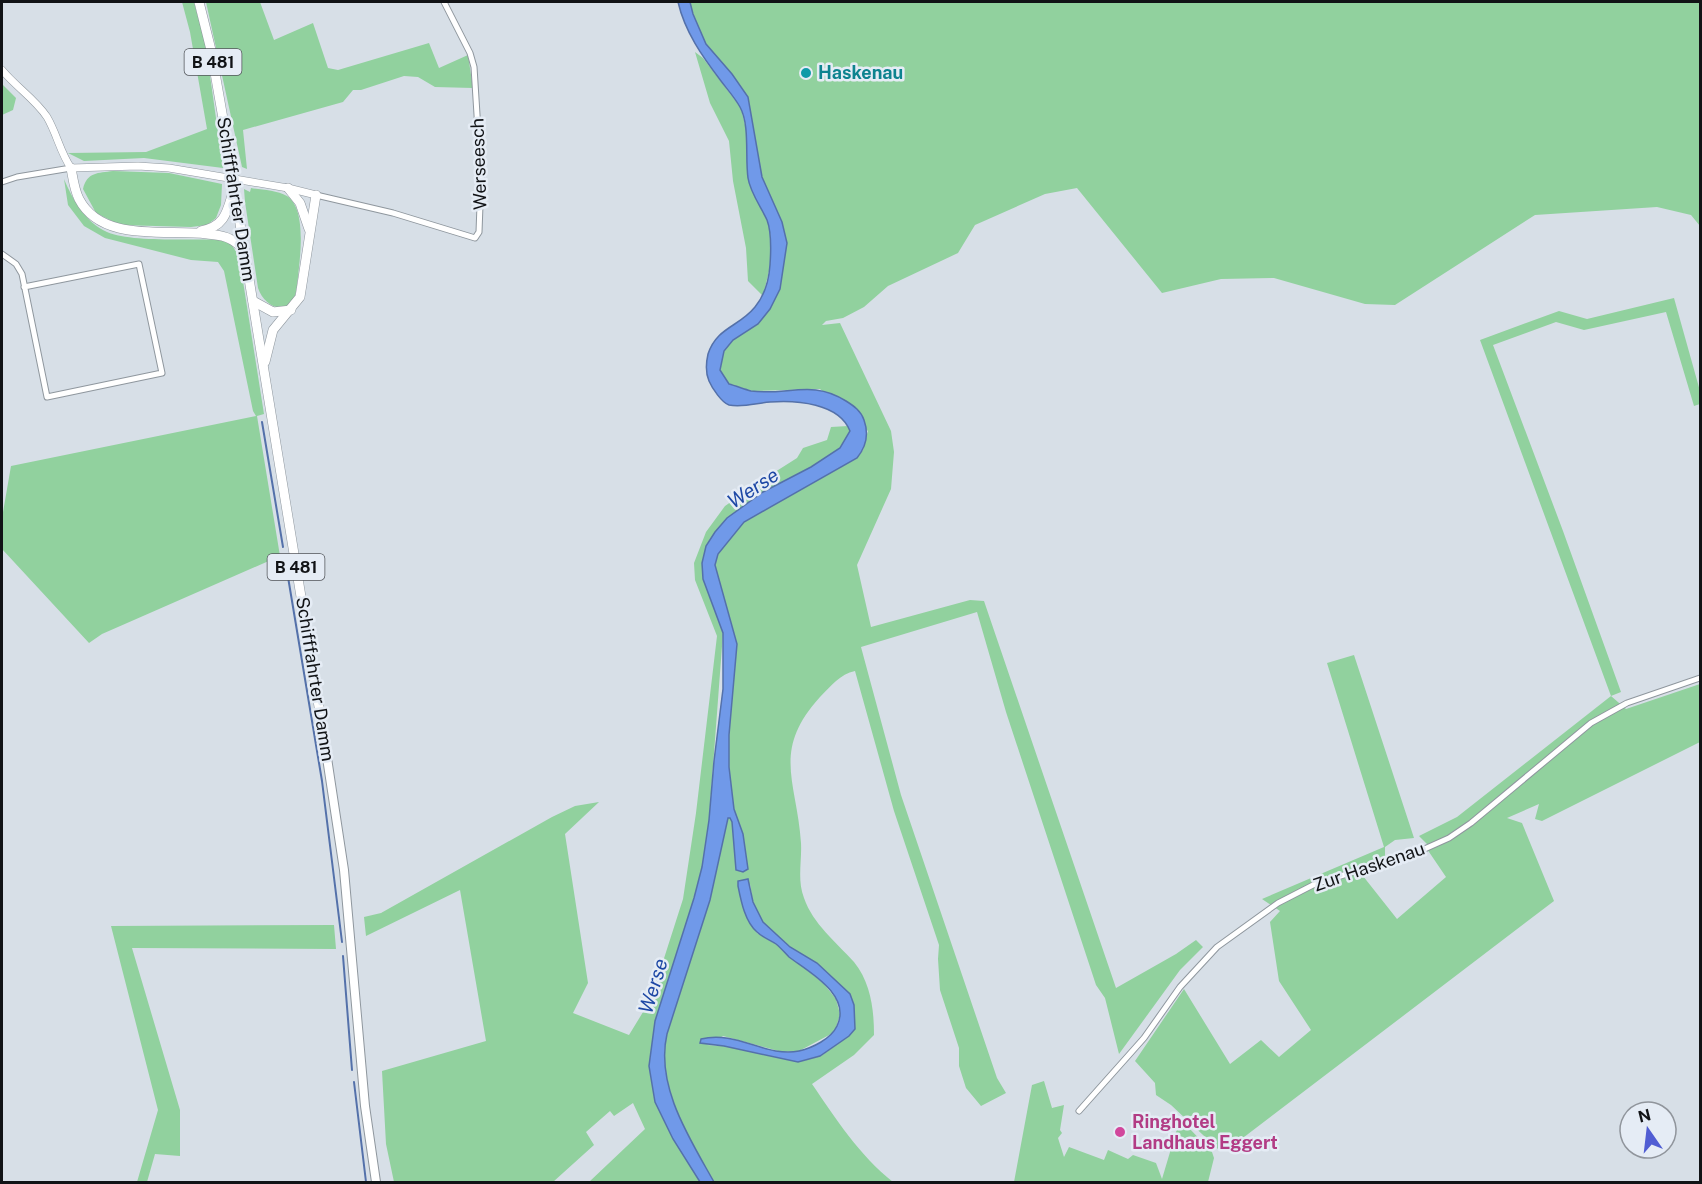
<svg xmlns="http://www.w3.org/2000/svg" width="1702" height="1184" viewBox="0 0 1702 1184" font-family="'Public Sans',sans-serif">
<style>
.green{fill:#91d19e;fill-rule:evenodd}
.water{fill:#7099e9;stroke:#5471aa;stroke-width:1.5}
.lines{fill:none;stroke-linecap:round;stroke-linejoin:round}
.stream{stroke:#5471aa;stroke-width:2}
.minor-casing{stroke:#8f979e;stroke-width:7}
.tertiary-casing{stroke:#8f979e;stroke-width:8}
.primary-casing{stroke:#8f979e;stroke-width:10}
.trunk-casing{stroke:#8f979e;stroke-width:10}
.minor{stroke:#fff;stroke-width:5}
.tertiary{stroke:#fff;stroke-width:7}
.primary{stroke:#fff;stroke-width:8}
.trunk{stroke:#fff;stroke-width:9}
.trunk-bridge-casing{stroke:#8f979e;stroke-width:10;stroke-linecap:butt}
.trunk-bridge{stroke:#fff;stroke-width:9}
.culture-dot{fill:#0f9aa8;stroke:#e5ecf5;stroke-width:2}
.hotel-dot{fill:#d1479c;stroke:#e5ecf5;stroke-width:2}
.labels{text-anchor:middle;stroke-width:5;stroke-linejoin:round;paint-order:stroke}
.shield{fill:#e5ecf5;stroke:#515459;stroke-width:1.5}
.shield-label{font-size:16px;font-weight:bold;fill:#111316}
.culture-label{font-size:18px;font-weight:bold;fill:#0d838f;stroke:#e5ecf5;text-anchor:start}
.street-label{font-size:18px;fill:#111316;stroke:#e5ecf5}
.hotel-label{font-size:18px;font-weight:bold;fill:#b23c85;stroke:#e5ecf5;text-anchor:start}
.water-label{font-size:20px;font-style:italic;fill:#1e48a5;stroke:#e5ecf5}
</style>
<rect width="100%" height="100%" fill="#d7dfe7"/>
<g class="green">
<path d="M 182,2 L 194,2 L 206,47 L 223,168 L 144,158 L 84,161 L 68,153 L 146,152 L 207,129 L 190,32 Z"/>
<path d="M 206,2 L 260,2 L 274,40 L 313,23 L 328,68 L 338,70 L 429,43 L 439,68 L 468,55 L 473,88 L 435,87 L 418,77 L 404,76 L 361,90 L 353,90 L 343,102 L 243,130 L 247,169 L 242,167 Z"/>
<path d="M 690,2 L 1700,2 L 1700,226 L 1691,215 L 1657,207 L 1535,215 L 1395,305 L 1365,304 L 1274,278 L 1221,279 L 1162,293 L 1077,188 L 1045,194 L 975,225 L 958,253 L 888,286 L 864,307 L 843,318 L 826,321 L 822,325 L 840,323 L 891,431 L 894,452 L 891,489 L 857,565 L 871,627 L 970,600 L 984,601 L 1116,988 L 1176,954 L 1196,940 L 1203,947 L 1180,970 L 1119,1054 L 1105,998 L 1096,985 L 1006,712 L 977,612 L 861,647 L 901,795 L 997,1078 L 1006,1093 L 981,1106 L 966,1088 L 959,1066 L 959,1048 L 940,990 L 938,959 L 939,945 L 894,811 L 855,671 C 840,674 831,686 820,697 C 771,751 797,781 801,843 C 802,861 797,880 804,898 C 813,924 836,942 854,962 C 871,983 874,1010 874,1035 L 854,1055 L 812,1084 C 836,1119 859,1155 893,1182 L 833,1182 L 831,1181 L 828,1182 L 714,1182 C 690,1139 655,1086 667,1034 L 710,900 L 728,818 L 730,818 L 732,822 L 736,870 L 743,872 L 748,869 L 743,834 L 734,809 L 729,767 L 729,735 L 737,644 L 715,565 L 718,554 L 744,522 L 857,458 L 863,450 L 868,431 L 820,389 L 752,391 L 729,384 L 720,370 L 724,351 L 733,340 L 758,324 L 782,222 L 762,177 L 748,97 L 706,44 L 693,14 ZM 750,884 L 753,902 L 763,922 L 790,947 L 817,963 L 850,994 L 854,1005 L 855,1029 L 849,1036 L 821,1056 L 798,1062 L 724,1046 L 707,1045 L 723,1036 L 782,1052 L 799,1051 L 831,1034 L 836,1028 L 840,1014 L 836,999 L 824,984 L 777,945 L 757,933 L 746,915 L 738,886 Z"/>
<path d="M 695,52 L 703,58 L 741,108 L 770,231 L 770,267 L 763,296 L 748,281 L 746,248 L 733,181 L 729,141 L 710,103 Z"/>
<path d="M 2,84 L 16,98 L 13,110 L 2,115 Z"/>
<path d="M 113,171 L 169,173 L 222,184 L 221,205 L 216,218 L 207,225 L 191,227 L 120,225 L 96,213 L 83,189 C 87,172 98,173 113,171 Z"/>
<path d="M 64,179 C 73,200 85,222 107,232 C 132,243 194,238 224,240 L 231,244 L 239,256 L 264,414 L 257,416 L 280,556 L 102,634 L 89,643 L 2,549 L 2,518 L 11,466 L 256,416 L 253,411 L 224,271 L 218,262 L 191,260 L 105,238 L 84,226 L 68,205 Z"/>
<path d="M 251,188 C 262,190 277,190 287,196 C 307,209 300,257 298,277 C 297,283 297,290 295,296 C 285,317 264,306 258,288 L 245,202 L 244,189 L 250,192 Z"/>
<path d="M 1674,298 L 1700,391 L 1700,404 L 1694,406 L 1666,312 L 1584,330 L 1556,322 L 1493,345 L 1563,531 L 1621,692 L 1611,696 L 1480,340 L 1559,311 L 1587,319 Z"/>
<path d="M 848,426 L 850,432 L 840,448 L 811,467 L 763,492 L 702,563 L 703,579 L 723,633 L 709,820 L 702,867 L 694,898 L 655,1021 L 649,1066 L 655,1102 L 673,1139 L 700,1182 L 589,1182 L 645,1129 L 633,1103 L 614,1116 L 610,1111 L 586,1132 L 594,1145 L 553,1182 L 394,1182 L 386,1144 L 382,1071 L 486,1041 L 460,890 L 366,936 L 364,917 L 381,913 L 552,817 L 575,806 L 599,802 L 565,834 L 588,983 L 573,1013 L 629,1035 L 651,999 L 683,899 L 696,813 L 717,636 L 695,580 L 694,563 L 706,532 L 725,506 L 761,481 L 797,458 L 803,448 L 827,440 L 831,427 Z"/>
<path d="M 1354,655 L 1414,838 L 1395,840 L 1385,847 L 1385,866 L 1363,876 L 1397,919 L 1446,877 L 1427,849 L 1432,849 L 1419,836 L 1457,817 L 1611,696 L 1626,709 L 1700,684 L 1700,742 L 1542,821 L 1535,819 L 1539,804 L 1507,818 L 1522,823 L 1554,901 L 1231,1147 L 1218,1149 L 1171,1105 L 1156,1095 L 1155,1083 L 1135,1061 L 1184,989 L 1230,1064 L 1261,1040 L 1279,1057 L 1311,1030 L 1279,981 L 1270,922 L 1280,911 L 1262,899 L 1384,847 L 1327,663 Z"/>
<path d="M 334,925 L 336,949 L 132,948 L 180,1110 L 180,1156 L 155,1154 L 147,1182 L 137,1182 L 158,1110 L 111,926 Z"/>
<path d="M 1044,1081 L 1052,1108 L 1064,1105 L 1060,1130 L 1062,1133 L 1058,1138 L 1064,1157 L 1069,1147 L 1104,1160 L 1108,1150 L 1128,1159 L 1133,1155 L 1156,1163 L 1162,1179 L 1176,1132 L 1179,1126 L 1189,1128 L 1212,1152 L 1214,1158 L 1208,1182 L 1014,1182 L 1032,1085 Z"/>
</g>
<g class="water">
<path d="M 678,2 L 690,2 L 693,14 L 706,44 L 732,74 L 748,97 L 762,177 L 782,222 L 787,243 L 780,289 L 770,309 L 758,324 L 733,340 L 724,351 L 720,370 L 729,384 C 736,386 744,389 751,391 C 787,396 812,379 846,401 C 854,406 861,411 864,420 C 869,434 866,447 857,458 L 744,522 L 718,554 L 715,565 L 737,644 L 729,735 L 729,767 L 734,809 L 743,834 L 748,869 L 743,872 L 736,870 L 732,822 L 730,818 L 728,818 L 710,900 L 667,1034 C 655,1086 690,1139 714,1182 L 700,1182 L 673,1139 L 655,1102 L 649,1066 L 655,1021 L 694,898 L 702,867 L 709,820 L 714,761 L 723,689 L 723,633 L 703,579 L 702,563 L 706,546 L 715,532 L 727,518 L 763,492 L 811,467 L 840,448 L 850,431 C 839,403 796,400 770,402 C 757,403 742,408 729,405 C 722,403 712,388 709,381 C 705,372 706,363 708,354 C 717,327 739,327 755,307 C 764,296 769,280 770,265 C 771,251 772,233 767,220 C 761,207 750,192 748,178 C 745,157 750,125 740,107 C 735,98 727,89 721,81 C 702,56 685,32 678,2 Z"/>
<path d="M 748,879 L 753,902 L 763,922 L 790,947 L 817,963 L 850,994 L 854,1005 L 855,1029 L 849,1036 L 820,1056 L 798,1062 L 724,1046 L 700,1043 L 701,1039 C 737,1030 766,1058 799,1051 C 812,1048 831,1039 837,1026 C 852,995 809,972 789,957 C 785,953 781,948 776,944 C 770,940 762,937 757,932 C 745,922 741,901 738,886 L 738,881 Z"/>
</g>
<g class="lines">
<g class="stream">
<path d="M 262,422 L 283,547"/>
<path d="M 285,559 L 322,781 L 342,942"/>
<path d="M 343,956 L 352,1070"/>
<path d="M 354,1082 L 366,1182"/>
</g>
<defs>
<g id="minor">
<path d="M 2,182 L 17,177 L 71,168"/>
<path d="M 316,195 L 393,213 L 475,238 L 479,232 L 481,178 L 474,67 L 470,53 L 444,2"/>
<path d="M 2,254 L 16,264 L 22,274 L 47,397 L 162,373 L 139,264 L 24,287"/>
<path d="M 1079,1111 L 1144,1038 L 1180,987 L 1217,947 L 1278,903 L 1315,884 L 1420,851 L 1449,838 L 1471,823 L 1591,723 L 1627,703 L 1700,678"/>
</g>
<path id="tertiary" d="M 2,70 C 16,87 35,99 47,117 C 57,134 60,152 71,168 L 138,166 L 169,168 L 288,188 L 316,195"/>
<path id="primary" d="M 322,725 L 344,870 L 365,1106 L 376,1182"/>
<g id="trunk">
<path d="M 199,2 L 211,50 L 232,170"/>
<path d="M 71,168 C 73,178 74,189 79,199 C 102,243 166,229 207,234 C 215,235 223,235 230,239 C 235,241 240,246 244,250"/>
<path d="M 234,187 L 322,725"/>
<path d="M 288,188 L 300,203 L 309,229"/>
<path d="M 201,231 C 226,226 227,211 234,189"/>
<path d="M 253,301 L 273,312 L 291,310"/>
<path d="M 265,362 L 273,330 L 300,297 L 316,195"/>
</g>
</defs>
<use href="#minor" class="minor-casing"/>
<use href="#tertiary" class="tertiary-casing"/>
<use href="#primary" class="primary-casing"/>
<use href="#trunk" class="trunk-casing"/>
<use href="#minor" class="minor"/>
<use href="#tertiary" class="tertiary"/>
<use href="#primary" class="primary"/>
<use href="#trunk" class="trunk"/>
<defs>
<path id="trunk-bridge" d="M 232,170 L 234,187"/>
</defs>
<use href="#trunk-bridge" class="trunk-bridge-casing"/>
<use href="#trunk-bridge" class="trunk-bridge"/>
</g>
<circle class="culture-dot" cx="806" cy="73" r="6"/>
<circle class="hotel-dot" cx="1120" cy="1132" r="6"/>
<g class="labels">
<g class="shield">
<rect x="184.5" y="49" width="57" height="26" rx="4.5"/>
<rect x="267.5" y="554" width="57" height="26" rx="4.5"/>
</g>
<g class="shield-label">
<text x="213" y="68">B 481</text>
<text x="296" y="573">B 481</text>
</g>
<g class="culture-label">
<text x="818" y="79">Haskenau</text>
</g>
<g class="street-label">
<text transform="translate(479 164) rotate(-92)" y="6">Werseesch</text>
<text transform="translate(236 199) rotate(81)" y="6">Schifffahrter Damm</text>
<text transform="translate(315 679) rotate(81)" y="6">Schifffahrter Damm</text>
<text transform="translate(1369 867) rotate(-19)" y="6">Zur Haskenau</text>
</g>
<g class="hotel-label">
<text x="1132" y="1128">Ringhotel<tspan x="1132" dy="21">Landhaus Eggert</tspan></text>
</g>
<g class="water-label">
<text transform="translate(753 488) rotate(-33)" y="7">Werse</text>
<text transform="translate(653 986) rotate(-73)" y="7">Werse</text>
</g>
</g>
<rect width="1702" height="1184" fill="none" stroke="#111316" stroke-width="6"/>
<g transform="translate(1648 1130) rotate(346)"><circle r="28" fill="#e5ecf5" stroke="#90959c" stroke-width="1.5"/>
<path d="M0-4.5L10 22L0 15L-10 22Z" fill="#505dd3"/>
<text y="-9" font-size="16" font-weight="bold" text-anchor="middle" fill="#111316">N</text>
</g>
</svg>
